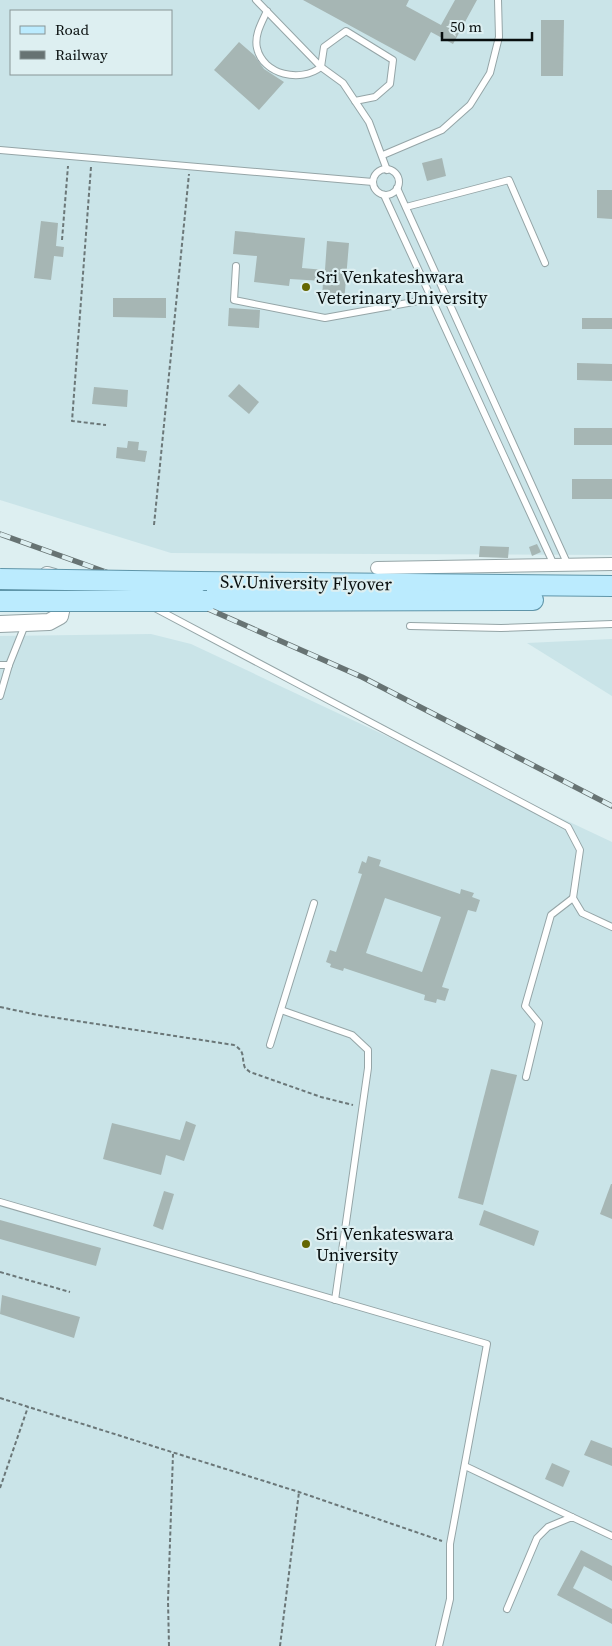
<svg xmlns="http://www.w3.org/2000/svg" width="612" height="1646" viewBox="0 0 612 1646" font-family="'Source Serif 4',serif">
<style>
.built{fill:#cae4e8;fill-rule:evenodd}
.building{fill:#a6b6b4;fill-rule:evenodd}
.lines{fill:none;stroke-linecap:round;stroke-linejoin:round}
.service-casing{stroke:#95a5a7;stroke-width:8}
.minor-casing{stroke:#95a5a7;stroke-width:14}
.tertiary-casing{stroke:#95a5a7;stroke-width:18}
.primary-casing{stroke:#5f95a9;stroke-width:22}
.path{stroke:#6b7778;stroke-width:2;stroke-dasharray:4 2.5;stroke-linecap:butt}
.service{stroke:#fff;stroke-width:6}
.minor{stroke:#fff;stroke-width:12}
.tertiary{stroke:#fff;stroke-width:16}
.primary{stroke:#bbebfe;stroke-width:20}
.rail-casing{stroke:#677373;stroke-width:5.5}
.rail{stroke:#ddeff1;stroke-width:4;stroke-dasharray:11;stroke-linecap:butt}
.primary-bridge-casing{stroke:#5f95a9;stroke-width:22;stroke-linecap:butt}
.primary-bridge{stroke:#bbebfe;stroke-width:20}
.poi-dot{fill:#646601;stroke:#ddeff1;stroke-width:2}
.labels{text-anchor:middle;stroke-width:4.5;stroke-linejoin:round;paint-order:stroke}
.poi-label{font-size:18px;fill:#080e0e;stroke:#ddeff1;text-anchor:start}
.street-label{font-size:18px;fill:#080e0e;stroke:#ddeff1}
</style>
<rect width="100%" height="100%" fill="#ddeff1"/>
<g class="built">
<path d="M 0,0 L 612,0 L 612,555 L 171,553 L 0,500 ZM 11,11 L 171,11 L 171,74 L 11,74 Z"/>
<path d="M 151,634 L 191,644 L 612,842 L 612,1646 L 0,1646 L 0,636 Z"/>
<path d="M 612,639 L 612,696 L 527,643 Z"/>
</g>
<g class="building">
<path d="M 303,0 L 409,0 L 406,6 L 441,25 L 455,0 L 477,0 L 453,44 L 431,32 L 415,61 Z"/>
<path d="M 541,20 L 564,20 L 563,76 L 541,76 Z"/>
<path d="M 239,42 L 254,55 L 264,69 L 284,82 L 259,110 L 214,70 Z"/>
<path d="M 442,158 L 446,176 L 427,181 L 422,163 Z"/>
<path d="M 597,190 L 612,190 L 612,219 L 597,218 Z"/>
<path d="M 41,221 L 58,223 L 56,246 L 64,247 L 63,257 L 54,256 L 51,280 L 34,278 Z"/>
<path d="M 235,231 L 305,238 L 302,268 L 325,270 L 327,241 L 349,243 L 344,303 L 322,301 L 323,281 L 290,279 L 289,286 L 254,282 L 257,256 L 233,254 Z"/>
<path d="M 113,298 L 166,298 L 166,318 L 113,317 Z"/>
<path d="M 229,308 L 260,310 L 259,328 L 228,326 Z"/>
<rect x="582" y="318" width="30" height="11"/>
<path d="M 577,363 L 612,364 L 612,381 L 577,380 Z"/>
<path d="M 239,384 L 259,402 L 249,414 L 228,396 Z"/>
<path d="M 94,387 L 128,390 L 127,407 L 92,404 Z"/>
<rect x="574" y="428" width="38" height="17"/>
<path d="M 128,441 L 139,442 L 138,450 L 147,451 L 145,462 L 116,458 L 117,447 L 127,448 Z"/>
<rect x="572" y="479" width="40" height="20"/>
<path d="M 537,544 L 541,552 L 532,556 L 529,547 Z"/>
<path d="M 480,546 L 509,547 L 508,558 L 479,557 Z"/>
<path d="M 368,856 L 381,860 L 379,866 L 460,894 L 461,889 L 474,893 L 472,897 L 480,900 L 476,912 L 468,910 L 442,987 L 449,989 L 445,1001 L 437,999 L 436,1003 L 424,1000 L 425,995 L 344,968 L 343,971 L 330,967 L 331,964 L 326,962 L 330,950 L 336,952 L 362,874 L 358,873 L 362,861 L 366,863 ZM 385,898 L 441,917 L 422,972 L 366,953 Z"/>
<path d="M 491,1069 L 517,1075 L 483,1205 L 458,1198 Z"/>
<path d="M 186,1121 L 196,1125 L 184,1161 L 166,1155 L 161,1175 L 103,1159 L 112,1123 L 180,1140 Z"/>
<path d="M 611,1184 L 612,1184 L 612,1219 L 600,1214 Z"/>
<path d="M 164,1191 L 174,1194 L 163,1230 L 153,1226 Z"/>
<path d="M 484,1210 L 539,1231 L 534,1246 L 479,1225 Z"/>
<path d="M 0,1220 L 101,1248 L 96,1266 L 0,1239 Z"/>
<path d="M 2,1295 L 80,1317 L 74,1338 L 0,1314 Z"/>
<path d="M 591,1440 L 612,1448 L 612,1466 L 584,1455 Z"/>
<path d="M 552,1463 L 570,1471 L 563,1487 L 545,1479 Z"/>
<path d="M 581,1550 L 612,1566 L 612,1581 L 584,1566 L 573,1588 L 612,1609 L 612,1624 L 557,1595 Z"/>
</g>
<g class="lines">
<defs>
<g id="service">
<path d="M 256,0 L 321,67 L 343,83 L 369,122 L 387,170"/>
<path d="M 267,11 C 262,22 254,35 257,48 C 263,75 301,83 321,67 L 324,47 L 346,31 L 393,60 L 390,84 L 375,97 L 355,101"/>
<path d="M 0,150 L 373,182"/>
<path d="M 383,155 L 442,130 L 470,105 L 490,73 L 499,37 L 498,0"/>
<circle cx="386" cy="182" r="13"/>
<path d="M 397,188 L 568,565"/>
<path d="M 384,195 L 554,565"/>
<path d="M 406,207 L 509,180 L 545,263"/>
<path d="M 236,266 L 234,300 L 325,318 L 430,299"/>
<path d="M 153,607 L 568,827 L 580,850 L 573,898 L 582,913 L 612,927"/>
<path d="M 410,626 L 501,628 L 612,624"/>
<path d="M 0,665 L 9,665"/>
<path d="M 0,696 L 9,665 L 25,625"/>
<path d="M 281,1010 L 352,1035 L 368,1050 L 368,1068 L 335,1300"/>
<path d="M 270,1045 L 314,903"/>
<path d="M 526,1077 L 539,1023 L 525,1006 L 551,915 L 573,898"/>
<path d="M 0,1202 L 487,1344 L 450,1544 L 450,1599 L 439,1646"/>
<path d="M 465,1466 L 572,1517"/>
<path d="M 507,1609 L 537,1538 L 548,1527 L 572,1517 L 612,1536"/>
</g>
<path id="minor" d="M 377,568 L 612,564"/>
<path id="tertiary" d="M 0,624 L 49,622 L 60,616 C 64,602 60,590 54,577 L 47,575"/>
<g id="primary">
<path d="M 198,582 L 612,586"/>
<path d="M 207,601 L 533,600"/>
</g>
</defs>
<use href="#service" class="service-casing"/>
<use href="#minor" class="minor-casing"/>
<use href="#tertiary" class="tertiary-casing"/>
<use href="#primary" class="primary-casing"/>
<g class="path">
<path d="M 91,167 L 72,421 L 106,425"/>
<path d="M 62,240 L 68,166"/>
<path d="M 154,525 L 189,174"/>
<path d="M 0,1007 L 38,1015 L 234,1045 C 246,1052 241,1057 245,1068 L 250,1072 L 321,1097 L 353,1105"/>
<path d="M 0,1272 L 70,1292"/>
<path d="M 0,1398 L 299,1492 L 442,1541"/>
<path d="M 0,1488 L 28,1407"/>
<path d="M 169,1646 L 168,1601 L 173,1454"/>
<path d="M 280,1646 L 299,1492"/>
</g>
<use href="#service" class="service"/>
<use href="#minor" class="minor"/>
<use href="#tertiary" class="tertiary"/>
<use href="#primary" class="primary"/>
<defs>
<path id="rail" d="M 0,534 L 206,608 L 362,677 L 612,806"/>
</defs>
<use href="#rail" class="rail-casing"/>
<use href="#rail" class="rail"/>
<defs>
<g id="primary-bridge">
<path d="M 0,579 L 198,582"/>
<path d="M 0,601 L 207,601"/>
</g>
</defs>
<use href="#primary-bridge" class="primary-bridge-casing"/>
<use href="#primary-bridge" class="primary-bridge"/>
</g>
<g class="poi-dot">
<circle cx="306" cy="287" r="5"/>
<circle cx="306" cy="1244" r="5"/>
</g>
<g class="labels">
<g class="poi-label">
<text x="316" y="283">Sri Venkateshwara<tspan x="316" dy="21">Veterinary University</tspan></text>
<text x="316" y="1240">Sri Venkateswara<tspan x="316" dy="21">University</tspan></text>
</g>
<g class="street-label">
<text transform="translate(306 583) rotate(1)" y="6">S.V.University Flyover</text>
</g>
</g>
<rect x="10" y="10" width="162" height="65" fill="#ddeff1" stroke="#889596"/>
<rect x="20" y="26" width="25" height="8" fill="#bbebfe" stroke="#889596"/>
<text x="55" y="35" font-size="15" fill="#080e0e">Road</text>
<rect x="20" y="51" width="25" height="8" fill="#677373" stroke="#889596"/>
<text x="55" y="60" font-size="15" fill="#080e0e">Railway</text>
<path d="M442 32v8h90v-8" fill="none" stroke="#080e0e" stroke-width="2.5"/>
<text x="450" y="32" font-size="15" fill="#080e0e" stroke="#ddeff1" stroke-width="4" paint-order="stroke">50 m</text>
</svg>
